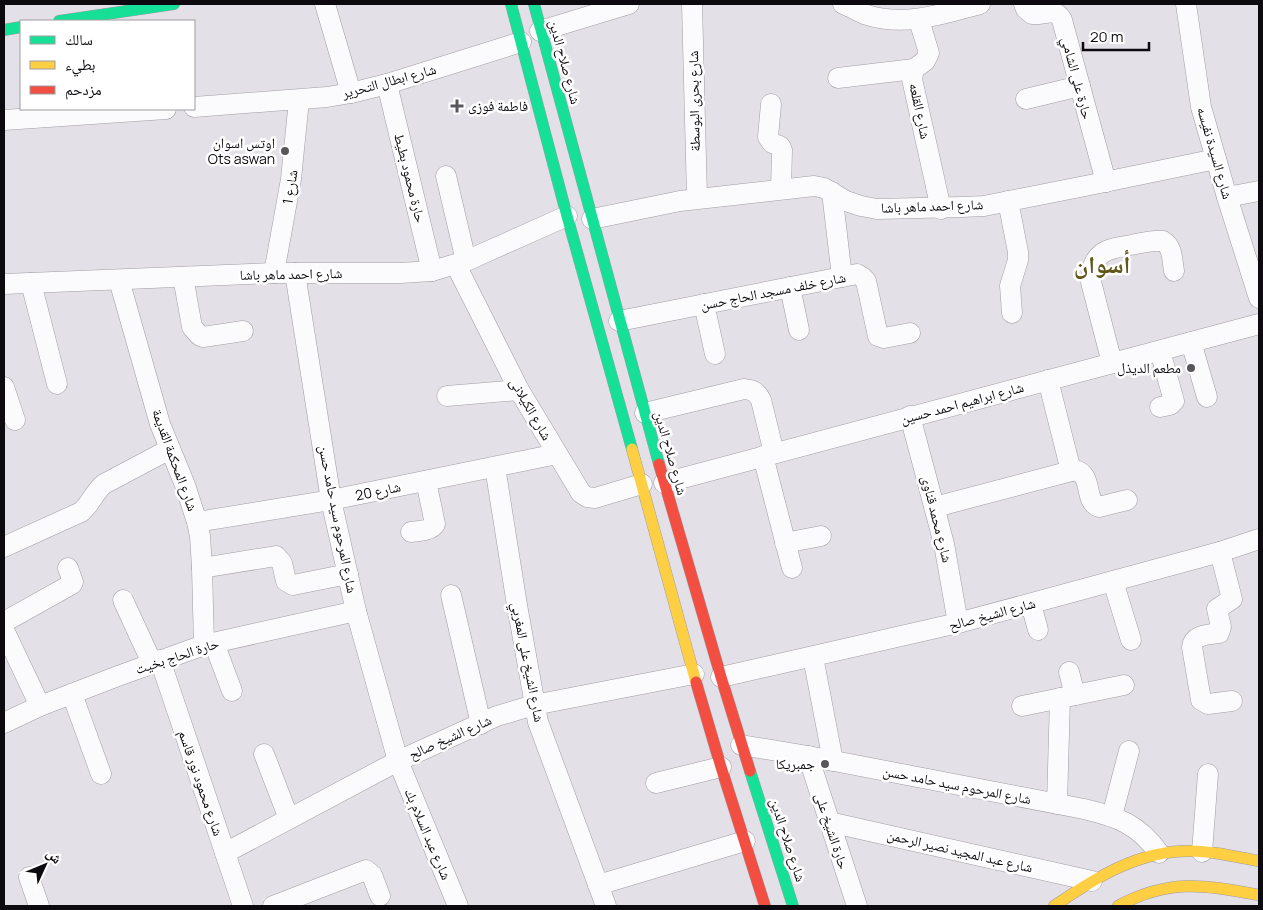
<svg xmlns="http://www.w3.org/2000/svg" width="1263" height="910" viewBox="0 0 1263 910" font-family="Manrope,'Noto Naskh Arabic',sans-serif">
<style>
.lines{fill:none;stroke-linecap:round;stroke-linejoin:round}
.street-casing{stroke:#a09da3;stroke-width:21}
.fast-casing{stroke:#a09da3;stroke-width:12}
.slow-casing{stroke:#a09da3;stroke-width:12}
.jam-casing{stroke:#a09da3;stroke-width:12}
.street{stroke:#fbfafc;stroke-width:20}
.fast{stroke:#16e098;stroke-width:11}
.slow{stroke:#ffcf43;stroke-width:11}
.jam{stroke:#f24e42;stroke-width:11}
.poi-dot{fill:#58555b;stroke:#fff;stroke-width:2}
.labels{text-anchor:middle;stroke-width:5;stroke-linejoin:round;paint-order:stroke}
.street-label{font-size:14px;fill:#0d0a0f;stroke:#fff}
.poi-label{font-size:14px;fill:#0d0a0f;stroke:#fff;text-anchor:end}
.town-label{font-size:24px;font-weight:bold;fill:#615518;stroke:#fff}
</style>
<rect width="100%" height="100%" fill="#e4e0e8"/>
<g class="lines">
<defs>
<g id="street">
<path d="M 325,4 L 351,93"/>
<path d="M 692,4 L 697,198"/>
<path d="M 843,4 C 851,7 859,12 867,15 C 906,27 942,14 980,4"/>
<path d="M 1024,4 L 1026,9 L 1032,14 C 1043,16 1055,6 1062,20 L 1106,182"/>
<path d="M 1186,4 L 1201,107 L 1227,197 L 1259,298"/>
<path d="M 919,20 L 929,53 L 925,61 L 914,69 L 912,79 L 941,209"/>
<path d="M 540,31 L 629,4"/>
<path d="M 838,78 L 914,69"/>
<path d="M 387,84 L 432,271"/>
<path d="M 1026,99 L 1080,86"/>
<path d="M 771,104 L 768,137 L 772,143 L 780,146 L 782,150 L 781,189"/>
<path d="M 194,107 L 327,97 L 351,93 L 387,84 L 521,42"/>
<path d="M 4,120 L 166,109"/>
<path d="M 446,176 L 466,261"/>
<path d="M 832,192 L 842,277"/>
<path d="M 1227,197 L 1259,191"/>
<path d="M 1008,201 L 1018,252 L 1018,260 L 1010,286 L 1012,313"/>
<path d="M 592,219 L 680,201 L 814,186 L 824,188 L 846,201 L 861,206 L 877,209 L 962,207 L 984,206 L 1090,185 L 1216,159"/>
<path d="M 456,265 L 519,390 L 581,493 L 587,497 L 595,498 L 642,484"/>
<path d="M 274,273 L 291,179 L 299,100"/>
<path d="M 295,273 L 331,500 L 356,611 L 398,761 L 458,906"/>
<path d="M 183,277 L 192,327 L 199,335 L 203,337 L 243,331"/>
<path d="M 119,280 L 160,424 L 185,485 L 197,522 L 200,536 L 202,568 L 204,645"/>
<path d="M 31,283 L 57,384"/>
<path d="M 4,284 L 274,273 L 400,273 L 432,271 L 466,261 L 567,216"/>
<path d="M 790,287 L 799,330"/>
<path d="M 704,304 L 715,354"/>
<path d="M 619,321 L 857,274 L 862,277 L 866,281 L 878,336 L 884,338 L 910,333"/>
<path d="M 1191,342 L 1207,397"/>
<path d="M 1160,351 L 1174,401 L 1170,405 L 1160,407"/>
<path d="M 1112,363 L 1091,282 C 1091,252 1106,249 1131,245 C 1142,243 1152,240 1163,241 C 1173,247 1172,260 1174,271"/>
<path d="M 1048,380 L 1071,471"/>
<path d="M 4,387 L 15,420"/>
<path d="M 447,396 L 519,390"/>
<path d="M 645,413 L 744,389 C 753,390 757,392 761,400 L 774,453"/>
<path d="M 910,416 L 944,544 L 958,623"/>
<path d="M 763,456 L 792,568"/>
<path d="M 495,467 L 517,605 L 538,722 L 606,906"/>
<path d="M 664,483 L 1259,324"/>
<path d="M 935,507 L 1075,470 C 1094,475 1083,501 1099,507 L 1127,500"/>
<path d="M 197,522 L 331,500 L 557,454"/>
<path d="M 411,532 C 418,531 431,531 435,524 L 426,481"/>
<path d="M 785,543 L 821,536"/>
<path d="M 4,547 L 81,512 C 91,504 94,492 104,484 L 170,449"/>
<path d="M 1220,552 L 1232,599 L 1217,609 L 1221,627 L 1219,633 C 1209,635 1193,634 1192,647 L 1201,700 L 1208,704 L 1232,701"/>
<path d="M 202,568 L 276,556 L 282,563 L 286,581 L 293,585 L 348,574"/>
<path d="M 1113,581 L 1131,640"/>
<path d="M 451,595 L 481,724"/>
<path d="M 123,600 L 152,663"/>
<path d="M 1031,604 L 1038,630"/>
<path d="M 4,622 L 72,584 L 73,582 L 68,568"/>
<path d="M 4,630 L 40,706"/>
<path d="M 214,643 L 232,691"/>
<path d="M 813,657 L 833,761"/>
<path d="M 160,660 L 243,906"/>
<path d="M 1069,672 L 1075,695"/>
<path d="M 721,677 L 958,623 L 1220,552 L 1259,539"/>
<path d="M 72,694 L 101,774"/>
<path d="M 1022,706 L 1124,685"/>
<path d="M 4,723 L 40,706 L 118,676 L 204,645 L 356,611"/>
<path d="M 741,745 L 808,756 L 1084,809 C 1118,817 1138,824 1159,853"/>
<path d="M 264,754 L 289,819"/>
<path d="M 808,756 L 857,906"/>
<path d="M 656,783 L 721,767"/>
<path d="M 1057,804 L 1060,698"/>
<path d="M 1112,816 L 1129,751"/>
<path d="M 829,822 L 1092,881"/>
<path d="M 1202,852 L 1208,774"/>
<path d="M 225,853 L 398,761 L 497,716 L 534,705 L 694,674"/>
<path d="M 29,877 L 39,906"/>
<path d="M 598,885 L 745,841"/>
<path d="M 273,906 L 366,870 L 372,875 L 380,896"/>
</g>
<g id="fast">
<path d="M 511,4 L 567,216 L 632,449"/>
<path d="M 534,4 L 659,464"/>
<path d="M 59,21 L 174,4"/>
<path d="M 4,30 L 21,27"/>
<path d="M 750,771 L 793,906"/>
</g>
<g id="slow">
<path d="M 632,449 L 696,682"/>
<path d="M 1054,906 C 1095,878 1139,850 1191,851 C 1214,851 1236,857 1259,861"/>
<path d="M 1118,906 C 1170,878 1204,885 1259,895"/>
</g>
<g id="jam">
<path d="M 659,464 L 721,677 L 750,771"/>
<path d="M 696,682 L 721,767 L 765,906"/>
</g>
</defs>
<use href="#street" class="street-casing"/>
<use href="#fast" class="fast-casing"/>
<use href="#slow" class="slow-casing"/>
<use href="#jam" class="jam-casing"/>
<use href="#street" class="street"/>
<use href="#fast" class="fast"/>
<use href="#slow" class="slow"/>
<use href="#jam" class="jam"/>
</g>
<g class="poi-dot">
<path d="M454.5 98.5h5v5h5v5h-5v5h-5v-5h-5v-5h5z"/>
<circle cx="285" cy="151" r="5"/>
<circle cx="1191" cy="368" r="5"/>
<circle cx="825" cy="764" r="5"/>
</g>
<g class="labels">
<g class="street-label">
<text transform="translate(565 62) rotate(75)" y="5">شارع صلاح الدين</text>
<text transform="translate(1077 78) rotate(75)" y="5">حارة على الشامي</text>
<text transform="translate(389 81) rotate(-15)" y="5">شارع ابطال التحرير</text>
<text transform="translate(694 101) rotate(-91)" y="5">شارع بحرى البوسطة</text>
<text transform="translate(920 111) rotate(78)" y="5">شارع القلعه</text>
<text transform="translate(1215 153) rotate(74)" y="5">شارع السيدة نفيسه</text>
<text transform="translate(410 178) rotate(76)" y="5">حارة محمود بطيط</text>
<text transform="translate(290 187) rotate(-81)" y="5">شارع 1</text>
<text transform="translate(932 206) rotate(-2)" y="5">شارع احمد ماهر باشا</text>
<text transform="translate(291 274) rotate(-1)" y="5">شارع احمد ماهر باشا</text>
<text transform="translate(773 291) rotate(-11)" y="5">شارع خلف مسجد الحاج حسن</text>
<text transform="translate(962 403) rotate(-15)" y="5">شارع ابراهيم احمد حسين</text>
<text transform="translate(531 409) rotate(60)" y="5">شارع الكيلانى</text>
<text transform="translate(671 453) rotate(74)" y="5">شارع صلاح الدين</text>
<text transform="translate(175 460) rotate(70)" y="5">شارع المحكمة القديمة</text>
<text transform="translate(378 491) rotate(-12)" y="5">شارع 20</text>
<text transform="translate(338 519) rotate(79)" y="5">شارع المرحوم سيد حامد حسن</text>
<text transform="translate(937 519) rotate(76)" y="5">شارع محمد قناوى</text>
<text transform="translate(992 614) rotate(-15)" y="5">شارع الشيخ صالح</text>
<text transform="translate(177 656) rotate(-18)" y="5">حارة الحاج بخيت</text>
<text transform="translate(528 662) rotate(79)" y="5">شارع الشيخ على المغربي</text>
<text transform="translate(450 737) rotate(-24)" y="5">شارع الشيخ صالح</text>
<text transform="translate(201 783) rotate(71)" y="5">شارع محمود نور قاسم</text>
<text transform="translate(957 785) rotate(11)" y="5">شارع المرحوم سيد حامد حسن</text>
<text transform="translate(832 831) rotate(72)" y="5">حارة الشيخ على</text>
<text transform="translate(428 834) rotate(67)" y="5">شارع عبد السلام بك</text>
<text transform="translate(788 840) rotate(72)" y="5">شارع صلاح الدين</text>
<text transform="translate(960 851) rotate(13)" y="5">شارع عبد المجيد نصير الرحمن</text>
</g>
<g class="poi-label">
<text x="468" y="111" text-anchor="start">فاطمة فوزى</text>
<text x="275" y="148">اوتس اسوان<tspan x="275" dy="16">Ots aswan</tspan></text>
<text x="1181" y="373">مطعم الديذل</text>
<text x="815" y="769">جمبريكا</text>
</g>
<g class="town-label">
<text x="1102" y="273">أسوان</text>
</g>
</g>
<rect width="1263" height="910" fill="none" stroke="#0d0a0f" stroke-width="10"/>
<rect x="20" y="20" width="175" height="90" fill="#ffffff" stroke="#9e9d9f"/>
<rect x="30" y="36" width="25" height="8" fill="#16e098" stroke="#9e9d9f"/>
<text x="65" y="45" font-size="15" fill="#0d0a0f">سالك</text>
<rect x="30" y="61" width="25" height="8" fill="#ffcf43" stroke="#9e9d9f"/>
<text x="65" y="70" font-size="15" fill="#0d0a0f">بطيء</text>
<rect x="30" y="86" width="25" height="8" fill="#f24e42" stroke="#9e9d9f"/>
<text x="65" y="95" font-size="15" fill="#0d0a0f">مزدحم</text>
<g transform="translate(45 865) rotate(46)" stroke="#ffffff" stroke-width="4" paint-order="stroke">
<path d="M0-4L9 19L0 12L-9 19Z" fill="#0d0a0f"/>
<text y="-8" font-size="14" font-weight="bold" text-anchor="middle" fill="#0d0a0f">ش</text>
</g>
<path d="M1083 42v8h66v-8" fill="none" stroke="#0d0a0f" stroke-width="2.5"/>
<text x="1090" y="42" font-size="15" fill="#0d0a0f" stroke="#ffffff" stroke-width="4" paint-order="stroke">20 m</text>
</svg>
